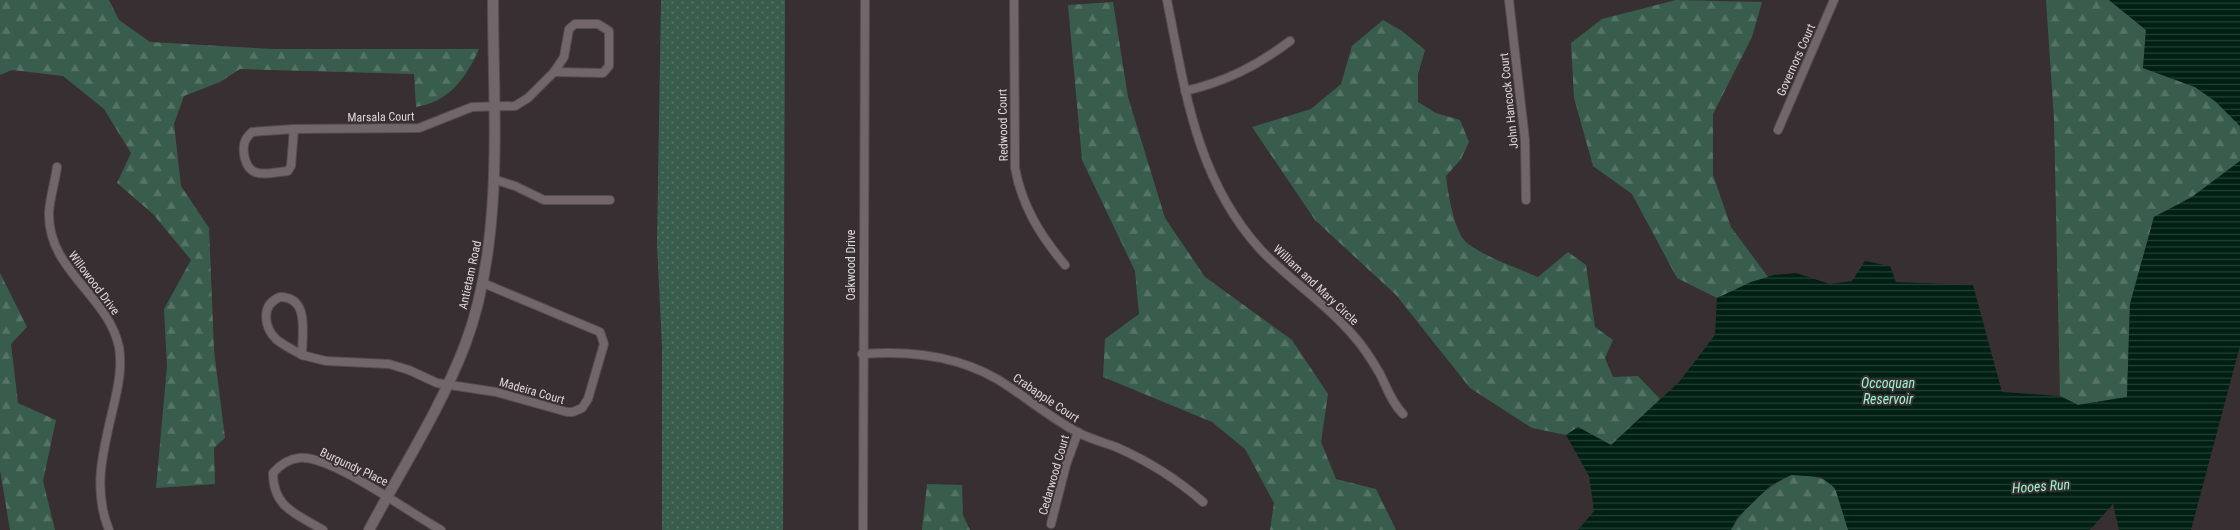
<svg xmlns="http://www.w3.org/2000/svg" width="2240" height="530" viewBox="0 0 2240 530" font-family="'Roboto Condensed',sans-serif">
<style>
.grass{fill:url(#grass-dots)}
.forest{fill:url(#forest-firs)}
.water{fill:url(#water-rules)}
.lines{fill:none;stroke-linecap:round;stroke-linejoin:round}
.minor-casing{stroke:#554d51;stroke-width:10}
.tertiary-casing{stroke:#554d51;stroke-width:12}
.minor{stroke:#71676b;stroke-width:8}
.tertiary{stroke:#71676b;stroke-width:10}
.labels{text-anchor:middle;stroke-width:4;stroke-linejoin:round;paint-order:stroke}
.street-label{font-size:12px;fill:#ded8db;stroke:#382f33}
.water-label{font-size:14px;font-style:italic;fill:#9af6cc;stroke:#382f33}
</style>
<defs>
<pattern id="grass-dots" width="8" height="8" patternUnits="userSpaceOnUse" patternTransform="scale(1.25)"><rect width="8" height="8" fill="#395d4d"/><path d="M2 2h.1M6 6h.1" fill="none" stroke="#557466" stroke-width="1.8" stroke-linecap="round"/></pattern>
<pattern id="forest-firs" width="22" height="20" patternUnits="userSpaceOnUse" patternTransform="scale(1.25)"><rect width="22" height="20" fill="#395d4d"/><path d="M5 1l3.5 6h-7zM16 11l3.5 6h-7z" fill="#557466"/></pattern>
<pattern id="water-rules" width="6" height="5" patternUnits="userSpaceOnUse" patternTransform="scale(1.25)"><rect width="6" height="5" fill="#002013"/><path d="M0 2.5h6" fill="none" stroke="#254035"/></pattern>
</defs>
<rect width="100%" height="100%" fill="#382f33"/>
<path class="grass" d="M 661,0 L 785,0 L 783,530 L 662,530 L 662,347 L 657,244 Z"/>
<g class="forest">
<path d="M 0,0 L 109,0 L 119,20 L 150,42 L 272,49 L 479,49 C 466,78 449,102 416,107 L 414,74 L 240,69 L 220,82 L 184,96 L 174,124 L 181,186 L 209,228 L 214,350 L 225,438 L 214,448 L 215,484 L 156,488 L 167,366 L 164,309 L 191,260 L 153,214 L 117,183 L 131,153 L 104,109 L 63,76 L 12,70 L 0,75 Z"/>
<path d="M 1676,0 L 1762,2 L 1752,37 L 1713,114 L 1713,175 L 1731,227 L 1768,277 L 1717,298 L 1677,278 L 1632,194 L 1593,166 L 1574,98 L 1571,43 L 1602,19 Z"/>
<path d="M 2046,0 L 2109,0 L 2146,30 L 2143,68 L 2195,87 L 2215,101 L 2240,126 L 2240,161 L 2192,197 L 2154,217 L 2130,304 L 2127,397 L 2078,405 L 2060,396 L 2054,119 Z"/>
<path d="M 1113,2 L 1128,97 L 1165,218 L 1205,277 L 1292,340 L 1328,394 L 1321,442 L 1336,479 L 1376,489 L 1396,530 L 1270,530 L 1274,503 L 1245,449 L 1212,422 L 1103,377 L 1105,339 L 1139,314 L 1135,271 L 1082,160 L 1068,5 Z"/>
<path d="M 1383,20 L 1402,31 L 1425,50 L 1418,74 L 1418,102 L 1436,113 L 1460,120 L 1469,142 L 1461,159 L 1446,176 C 1448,193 1454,232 1467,243 C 1487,258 1515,267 1538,277 L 1568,252 L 1586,265 L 1595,327 L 1613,340 L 1605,358 L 1613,377 L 1638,376 L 1660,399 L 1611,445 L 1578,427 L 1566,435 L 1532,428 L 1470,388 L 1396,295 L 1315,220 L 1252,127 L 1311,109 L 1341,84 L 1352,46 Z"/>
<path d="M 0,273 L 27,327 L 11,344 L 18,403 L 56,420 L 43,481 L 55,530 L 10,530 L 0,470 Z"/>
<path d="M 1791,475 C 1840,475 1836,489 1848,530 L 1731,530 C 1744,506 1767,487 1791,475 Z"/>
<path d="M 927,484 L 962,485 L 963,515 L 970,530 L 922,530 Z"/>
</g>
<g class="water">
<path d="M 2109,0 L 2240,0 L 2240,126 L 2215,101 L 2195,87 L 2143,68 L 2146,30 Z"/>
<path d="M 2240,161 L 2240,346 L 2191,530 L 2119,530 L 2113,504 L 2090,530 L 1848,530 L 1835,488 L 1821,477 L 1791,475 L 1771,485 L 1737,518 L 1731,530 L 1578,530 L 1594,511 L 1589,476 L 1566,435 L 1578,427 L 1611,445 L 1679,382 L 1715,335 L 1717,298 L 1751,282 L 1774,275 L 1796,273 L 1830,284 L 1852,281 L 1865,261 L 1890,266 L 1896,282 L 1973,285 L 2002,392 L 2060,396 L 2078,405 L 2127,397 L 2130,304 L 2154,217 L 2192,197 Z"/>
</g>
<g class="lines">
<defs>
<g id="minor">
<path d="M 1014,0 L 1015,168 C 1022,206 1040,235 1065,265"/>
<path d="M 1167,0 C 1185,90 1196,178 1260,249 C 1289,280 1325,302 1352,334 C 1363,346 1372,360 1380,374 C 1387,388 1392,403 1403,414"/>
<path d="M 1509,0 L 1525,140 L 1526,200"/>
<path d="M 575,24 L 598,24 L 609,31 L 609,66 L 603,73 L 554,72 L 564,57 L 569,29 Z"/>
<path d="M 1185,91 C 1225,82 1257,66 1290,41"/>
<path d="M 294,129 L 419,128 L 472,107 L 515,106 L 528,98 L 554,72"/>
<path d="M 294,129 L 291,166 L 288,171 C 267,173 248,181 244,154 C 243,145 244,139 252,132 Z"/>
<path d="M 1778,130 L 1834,0"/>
<path d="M 57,167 C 55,182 50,197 49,212 C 47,270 108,295 119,347 C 122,365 119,382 115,400 C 105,444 91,487 109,530"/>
<path d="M 493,179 L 515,186 L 544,200 L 610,200"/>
<path d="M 280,297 C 310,297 302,334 302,355 C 293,350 285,346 277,340 C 264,328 260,305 280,297 Z"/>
<path d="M 862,354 C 913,350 968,357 1011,388 C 1033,403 1053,419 1077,432 C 1090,439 1103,442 1116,447 C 1148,461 1177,479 1203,502"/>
<path d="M 302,355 L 326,361 L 389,364 L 409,370 L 437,383 L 496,392 L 567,412 L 573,412 L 582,408 L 588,399 L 604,344 L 600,332 L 483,283"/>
<path d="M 1051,524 L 1066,465 L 1078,432"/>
<path d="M 323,530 C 297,514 273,508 273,473 C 280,465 289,459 299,458 C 330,454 411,514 441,530"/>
<path d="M 863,530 L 865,0"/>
</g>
<path id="tertiary" d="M 369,530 C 401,470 440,410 465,345 C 505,239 493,112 493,0"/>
</defs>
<use href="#minor" class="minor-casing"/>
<use href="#tertiary" class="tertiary-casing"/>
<use href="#minor" class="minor"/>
<use href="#tertiary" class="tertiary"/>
</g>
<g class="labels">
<g class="street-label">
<text transform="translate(1796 60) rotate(-66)" y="4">Governors Court</text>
<text transform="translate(1509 101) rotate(-96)" y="4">John Hancock Court</text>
<text transform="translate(381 117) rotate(-1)" y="4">Marsala Court</text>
<text transform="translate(1003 125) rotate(-91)" y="4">Redwood Court</text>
<text transform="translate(851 265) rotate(-90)" y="4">Oakwood Drive</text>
<text transform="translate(470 275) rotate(-78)" y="4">Antietam Road</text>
<text transform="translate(94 283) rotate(53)" y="4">Willowood Drive</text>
<text transform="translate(1316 285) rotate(43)" y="4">William and Mary Circle</text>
<text transform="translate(532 391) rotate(16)" y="4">Madeira Court</text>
<text transform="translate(1046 398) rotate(34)" y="4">Crabapple Court</text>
<text transform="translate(354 467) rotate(25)" y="4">Burgundy Place</text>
<text transform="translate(1054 475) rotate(-74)" y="4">Cedarwood Court</text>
</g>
<g class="water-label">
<text x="1888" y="388">Occoquan<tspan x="1888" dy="16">Reservoir</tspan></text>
<text transform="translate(2041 486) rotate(-4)" y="5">Hooes Run</text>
</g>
</g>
</svg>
